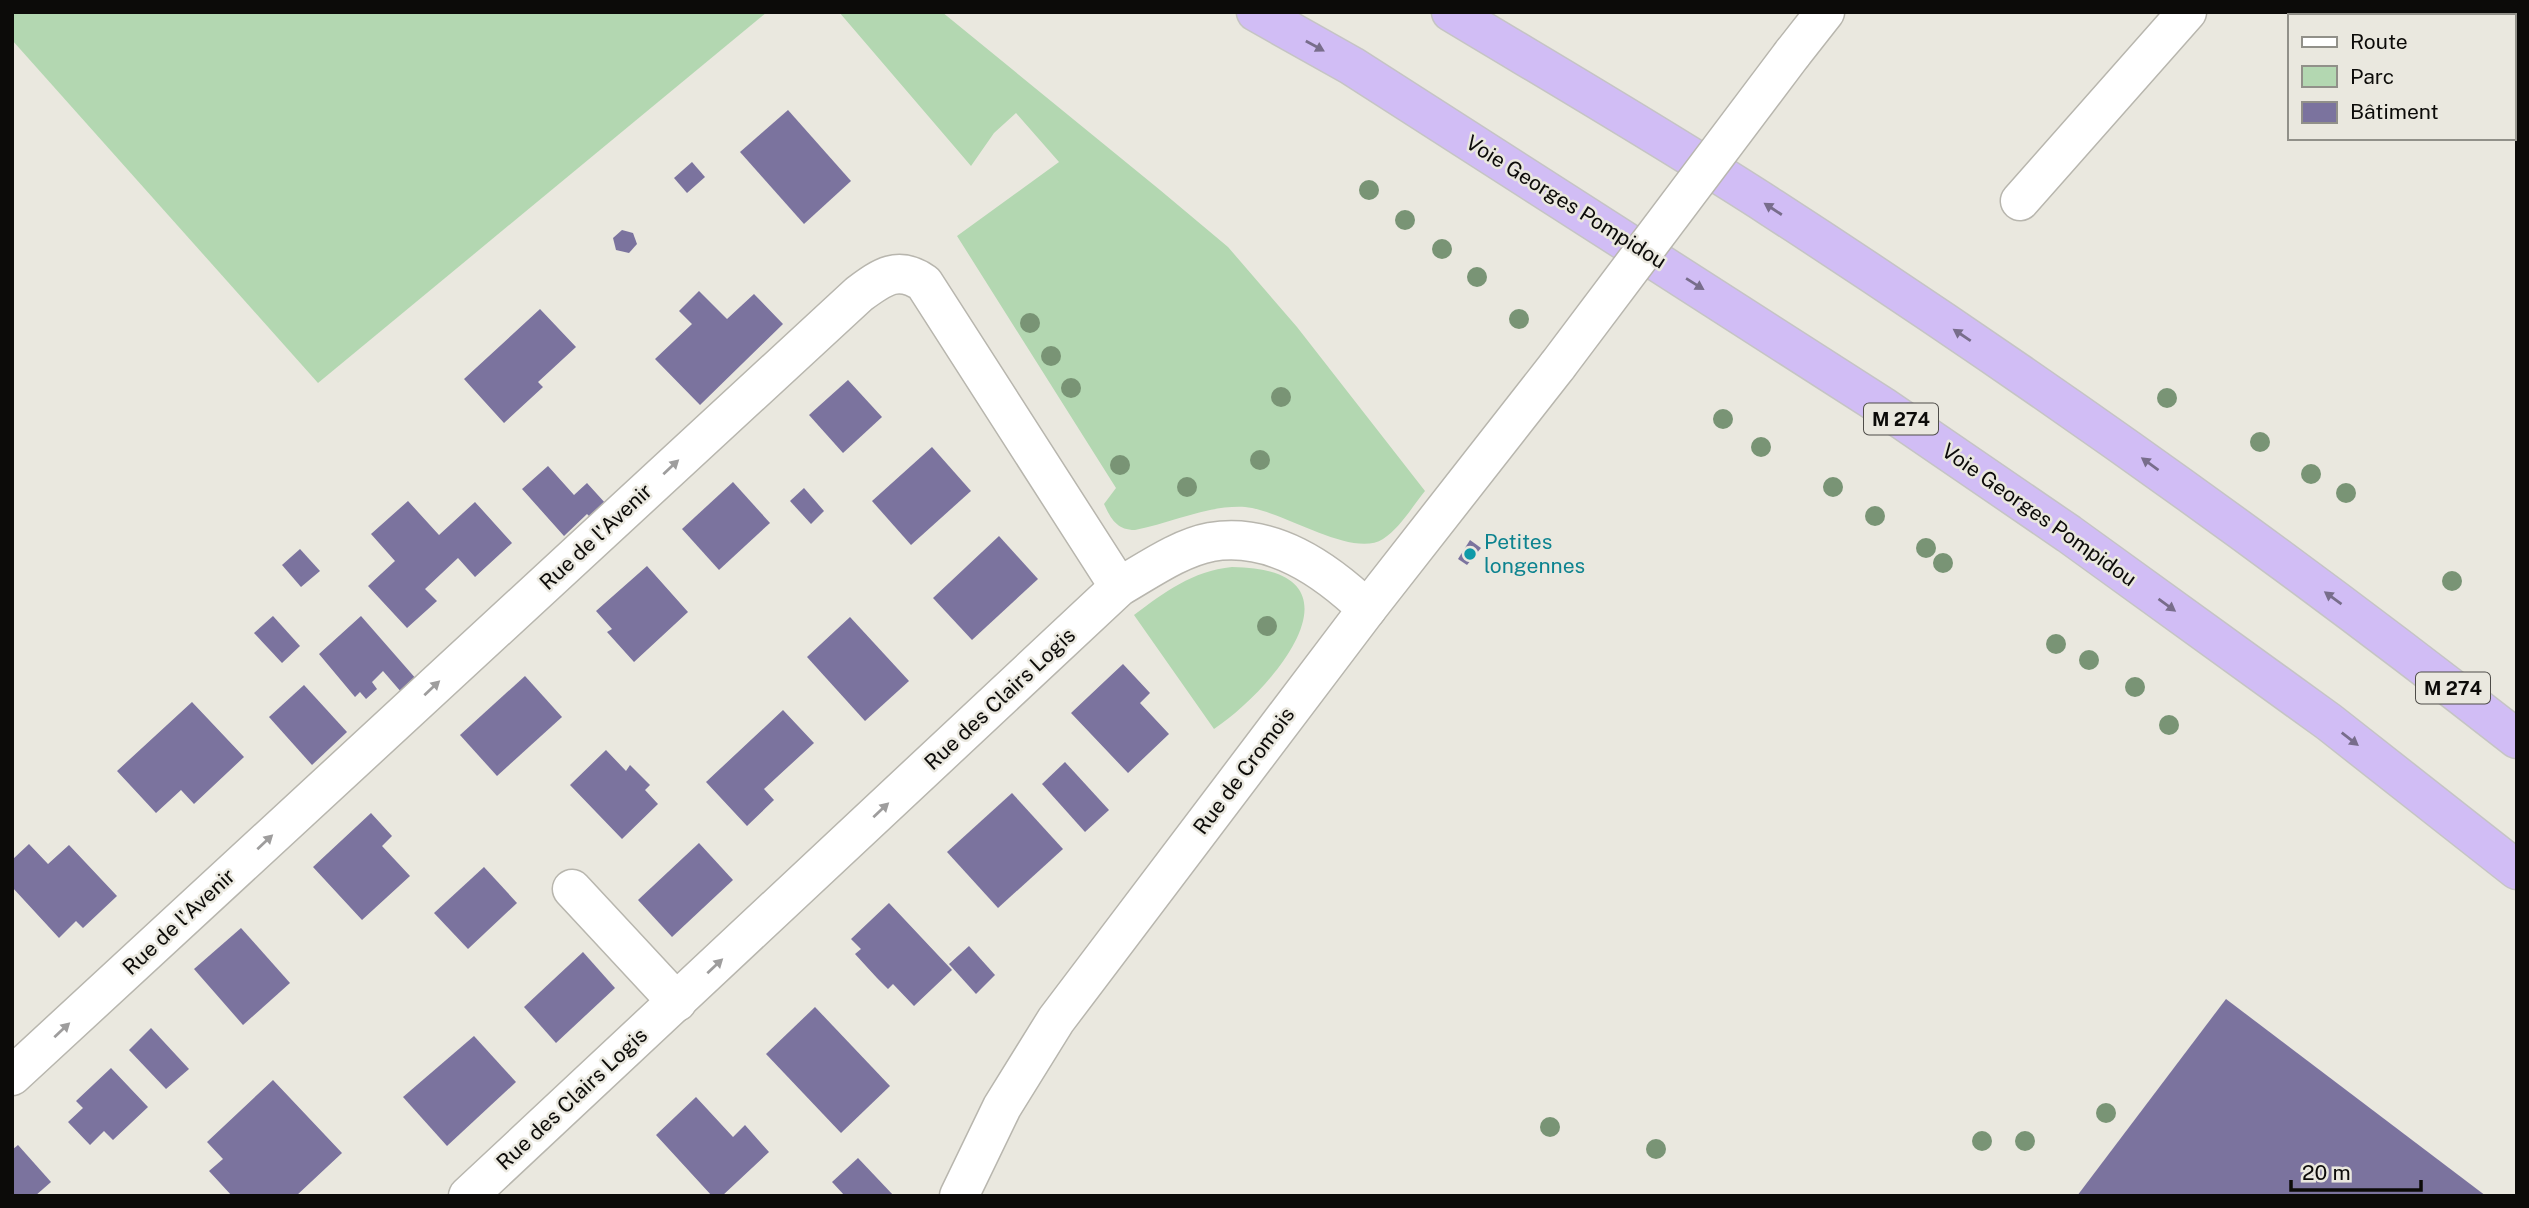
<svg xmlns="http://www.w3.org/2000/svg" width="2529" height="1208" viewBox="0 0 2529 1208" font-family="'Public Sans',sans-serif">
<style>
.green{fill:#b3d7b1}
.building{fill:#7b739e}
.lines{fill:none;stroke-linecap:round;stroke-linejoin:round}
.minor-casing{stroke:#b8b6ae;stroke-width:41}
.highway-casing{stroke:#c5c4c4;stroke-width:41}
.minor{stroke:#fff;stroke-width:38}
.highway{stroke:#d1bdf5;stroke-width:38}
.minor-bridge-casing{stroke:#b8b6ae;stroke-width:41;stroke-linecap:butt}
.minor-bridge{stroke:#fff;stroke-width:38}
.tree{fill:#799475}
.oneway{fill:#786d8b}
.oneway2{fill:#9e9d9d}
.culture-dot{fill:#0f9aa8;stroke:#eae8df;stroke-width:2.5}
.labels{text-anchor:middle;stroke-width:5;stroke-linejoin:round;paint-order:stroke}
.shield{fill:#eae8df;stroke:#4f4d49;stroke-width:2}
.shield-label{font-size:19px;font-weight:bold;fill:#0c0b09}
.street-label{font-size:21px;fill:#0c0b09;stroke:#eae8df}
.culture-label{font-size:21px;fill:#0d838f;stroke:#eae8df;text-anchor:start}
</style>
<rect width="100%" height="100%" fill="#eae8df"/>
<g class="green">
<path d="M 12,12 L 767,12 L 318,383 L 12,40 Z"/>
<path d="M 839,12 L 942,12 L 1160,190 L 1228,247 L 1297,327 L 1425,491 C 1412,507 1400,528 1383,539 C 1352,559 1282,510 1245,507 C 1207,505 1172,523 1135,530 C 1117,530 1111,519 1104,504 L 1116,488 L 957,236 L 1059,162 L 1016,113 L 994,133 L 971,166 Z"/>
<path d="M 1232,567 C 1374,569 1274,689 1214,729 L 1134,615 C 1165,592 1192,571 1232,567 Z"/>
</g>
<g class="building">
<path d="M 788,110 L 851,181 L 804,224 L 740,152 Z"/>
<path d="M 692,162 L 705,177 L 687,193 L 674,178 Z"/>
<path d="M 622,230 L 633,233 L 637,244 L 629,253 L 616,250 L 613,238 Z"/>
<path d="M 699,291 L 727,319 L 754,294 L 783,324 L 700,405 L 655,359 L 692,324 L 679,311 Z"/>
<path d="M 540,309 L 576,347 L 538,382 L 543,387 L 504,423 L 464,379 Z"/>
<path d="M 848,380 L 882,417 L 843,453 L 809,415 Z"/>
<path d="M 932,447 L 971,491 L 911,545 L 872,501 Z"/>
<path d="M 548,466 L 574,495 L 587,483 L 606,504 L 591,518 L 587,514 L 564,536 L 522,489 Z"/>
<path d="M 733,482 L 770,523 L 719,570 L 682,529 Z"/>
<path d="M 804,488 L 824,511 L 811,524 L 790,501 Z"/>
<path d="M 408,501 L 439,535 L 475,502 L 512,543 L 475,577 L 458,558 L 425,589 L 437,601 L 407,628 L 368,586 L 395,561 L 371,534 Z"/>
<path d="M 999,536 L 1038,579 L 972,640 L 933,598 Z"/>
<path d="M 1470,540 L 1481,548 L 1467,565 L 1458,559 Z"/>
<path d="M 300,549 L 320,571 L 301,587 L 282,565 Z"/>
<path d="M 647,566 L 688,612 L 634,662 L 607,632 L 612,629 L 596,611 Z"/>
<path d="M 273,616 L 300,646 L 282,663 L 254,633 Z"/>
<path d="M 361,616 L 417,680 L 402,693 L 383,671 L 372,682 L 377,689 L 366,699 L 360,692 L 355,697 L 319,654 Z"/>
<path d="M 850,617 L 909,681 L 865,721 L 807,657 Z"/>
<path d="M 1123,664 L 1150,693 L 1140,703 L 1169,734 L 1128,773 L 1071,713 Z"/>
<path d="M 525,676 L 562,717 L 497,776 L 460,735 Z"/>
<path d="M 304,685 L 347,732 L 312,765 L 269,717 Z"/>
<path d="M 192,702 L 244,757 L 194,804 L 181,790 L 156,813 L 117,771 Z"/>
<path d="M 783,710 L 814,743 L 764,789 L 774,800 L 747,826 L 706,782 Z"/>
<path d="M 606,750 L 626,771 L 630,765 L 650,785 L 645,790 L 658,804 L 622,839 L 570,785 Z"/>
<path d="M 1065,762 L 1109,810 L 1085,832 L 1042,784 Z"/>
<path d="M 1012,793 L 1063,849 L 998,908 L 947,852 Z"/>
<path d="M 371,813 L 392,836 L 382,846 L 410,876 L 362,920 L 313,867 Z"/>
<path d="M 699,843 L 733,880 L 672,937 L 638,900 Z"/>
<path d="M 29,844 L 48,864 L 69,845 L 117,896 L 83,928 L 76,921 L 59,938 L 12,887 L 12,860 Z"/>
<path d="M 484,867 L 517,903 L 468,949 L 434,913 Z"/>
<path d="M 889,903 L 952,970 L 914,1006 L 893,984 L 888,989 L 877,978 L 855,954 L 861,949 L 851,939 Z"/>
<path d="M 241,928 L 290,983 L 243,1025 L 194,969 Z"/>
<path d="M 969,946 L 995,975 L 976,994 L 949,964 Z"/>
<path d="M 583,952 L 615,988 L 556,1043 L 524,1007 Z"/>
<path d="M 2226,999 L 2486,1196 L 2077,1196 Z"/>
<path d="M 815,1007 L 890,1086 L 841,1133 L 766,1054 Z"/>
<path d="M 151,1028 L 189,1069 L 166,1089 L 129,1050 Z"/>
<path d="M 474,1036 L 516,1082 L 447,1146 L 403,1097 Z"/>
<path d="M 111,1068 L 148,1107 L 113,1140 L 104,1131 L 90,1145 L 68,1122 L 83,1108 L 76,1101 Z"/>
<path d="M 273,1080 L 342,1153 L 296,1196 L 232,1196 L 209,1171 L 223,1159 L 207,1142 Z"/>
<path d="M 696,1097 L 733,1137 L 745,1125 L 769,1152 L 722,1196 L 712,1196 L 656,1135 Z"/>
<path d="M 18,1145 L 51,1182 L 35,1196 L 12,1196 L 12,1150 Z"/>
<path d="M 858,1158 L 894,1196 L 845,1196 L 832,1182 Z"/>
</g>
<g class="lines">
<defs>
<g id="minor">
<path d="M 1792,54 L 1825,12"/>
<path d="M 2020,201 L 2187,12"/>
<path d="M 572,889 L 677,1002"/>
<path d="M 12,1076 L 859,294 C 882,277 898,265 924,283 L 1119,587"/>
<path d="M 468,1196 L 1119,587 C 1147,571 1179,548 1211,542 C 1272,532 1325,569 1367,609"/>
<path d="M 959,1196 L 1002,1107 L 1056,1020 L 1367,609 L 1558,365"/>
</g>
<g id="highway">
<path d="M 1256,12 L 1352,66 L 1882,406 L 2069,534 L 2329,722 L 2517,870"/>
<path d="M 1451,12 C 1559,77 1667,140 1772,208 C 2028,374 2277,551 2517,739"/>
</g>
</defs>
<use href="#minor" class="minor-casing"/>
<use href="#highway" class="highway-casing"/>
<use href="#minor" class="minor"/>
<use href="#highway" class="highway"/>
<defs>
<path id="minor-bridge" d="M 1558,365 L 1792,54"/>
</defs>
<use href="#minor-bridge" class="minor-bridge-casing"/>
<use href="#minor-bridge" class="minor-bridge"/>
</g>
<g class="tree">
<circle cx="1369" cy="190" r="10"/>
<circle cx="1405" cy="220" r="10"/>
<circle cx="1442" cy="249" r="10"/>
<circle cx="1477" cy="277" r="10"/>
<circle cx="1519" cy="319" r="10"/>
<circle cx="1030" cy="323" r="10"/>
<circle cx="1051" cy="356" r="10"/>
<circle cx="1071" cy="388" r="10"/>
<circle cx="1281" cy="397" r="10"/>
<circle cx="2167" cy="398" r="10"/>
<circle cx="1723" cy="419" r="10"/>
<circle cx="2260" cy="442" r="10"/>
<circle cx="1761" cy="447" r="10"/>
<circle cx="1260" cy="460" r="10"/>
<circle cx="1120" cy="465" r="10"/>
<circle cx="2311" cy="474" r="10"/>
<circle cx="1187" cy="487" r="10"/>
<circle cx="1833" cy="487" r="10"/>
<circle cx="2346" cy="493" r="10"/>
<circle cx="1875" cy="516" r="10"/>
<circle cx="1926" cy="548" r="10"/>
<circle cx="1943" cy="563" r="10"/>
<circle cx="2452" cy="581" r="10"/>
<circle cx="1267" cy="626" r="10"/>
<circle cx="2056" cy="644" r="10"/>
<circle cx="2089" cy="660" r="10"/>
<circle cx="2135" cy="687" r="10"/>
<circle cx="2169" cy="725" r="10"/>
<circle cx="2106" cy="1113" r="10"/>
<circle cx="1550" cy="1127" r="10"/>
<circle cx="1982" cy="1141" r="10"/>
<circle cx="2025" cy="1141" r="10"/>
<circle cx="1656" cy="1149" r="10"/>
</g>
<defs><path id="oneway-solid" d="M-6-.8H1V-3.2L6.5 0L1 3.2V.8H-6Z" transform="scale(1.75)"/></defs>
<g class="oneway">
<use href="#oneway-solid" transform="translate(1315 46) rotate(29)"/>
<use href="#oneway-solid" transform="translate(1773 209) rotate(-147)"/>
<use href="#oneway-solid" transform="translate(1695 284) rotate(32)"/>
<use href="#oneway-solid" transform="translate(1962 335) rotate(-146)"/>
<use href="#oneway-solid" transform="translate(2150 464) rotate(-144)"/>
<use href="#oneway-solid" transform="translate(2333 598) rotate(-144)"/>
<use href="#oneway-solid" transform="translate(2167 605) rotate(36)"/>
<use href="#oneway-solid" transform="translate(2350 739) rotate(38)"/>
</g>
<g class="oneway2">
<use href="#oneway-solid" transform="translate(671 467) rotate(-43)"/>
<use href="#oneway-solid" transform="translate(432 688) rotate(-43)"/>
<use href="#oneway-solid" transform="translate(881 810) rotate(-43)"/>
<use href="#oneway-solid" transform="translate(265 842) rotate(-43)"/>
<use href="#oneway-solid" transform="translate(715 966) rotate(-43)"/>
<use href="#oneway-solid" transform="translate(62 1030) rotate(-43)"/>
</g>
<circle class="culture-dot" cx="1470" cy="554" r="7"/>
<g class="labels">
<g class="shield">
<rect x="1864" y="403.5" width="74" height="31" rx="5"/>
<rect x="2416" y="672.5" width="74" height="31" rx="5"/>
</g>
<g class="shield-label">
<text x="1901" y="426">M 274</text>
<text x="2453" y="695">M 274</text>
</g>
<g class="street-label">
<text transform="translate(1566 202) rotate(32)" y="7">Voie Georges Pompidou</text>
<text transform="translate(2039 515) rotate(35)" y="7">Voie Georges Pompidou</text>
<text transform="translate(596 537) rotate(-43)" y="7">Rue de l'Avenir</text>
<text transform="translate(1000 699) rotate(-43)" y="7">Rue des Clairs Logis</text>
<text transform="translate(1244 771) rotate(-53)" y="7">Rue de Cromois</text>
<text transform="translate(179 922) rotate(-43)" y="7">Rue de l'Avenir</text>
<text transform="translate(572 1099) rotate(-43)" y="7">Rue des Clairs Logis</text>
</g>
<g class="culture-label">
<text x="1484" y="549">Petites<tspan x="1484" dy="24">longennes</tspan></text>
</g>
</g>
<rect width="2529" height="1208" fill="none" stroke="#0c0b09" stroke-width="28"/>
<rect x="2288" y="14" width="228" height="126" fill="#eae8df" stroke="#919089" stroke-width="2"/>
<rect x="2302" y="37" width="35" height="10" fill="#ffffff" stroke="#919089" stroke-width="2"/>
<text x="2350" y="49" font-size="21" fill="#0c0b09">Route</text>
<rect x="2302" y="66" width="35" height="21" fill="#b3d7b1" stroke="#919089" stroke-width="2"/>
<text x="2350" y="84" font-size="21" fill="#0c0b09">Parc</text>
<rect x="2302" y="102" width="35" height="21" fill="#7b739e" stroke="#919089" stroke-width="2"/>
<text x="2350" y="119" font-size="21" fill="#0c0b09">Bâtiment</text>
<path d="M2291 1180v10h130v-10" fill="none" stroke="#0c0b09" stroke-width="3.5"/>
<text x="2302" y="1180" font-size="21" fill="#0c0b09" stroke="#eae8df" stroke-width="5" paint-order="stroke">20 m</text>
</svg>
